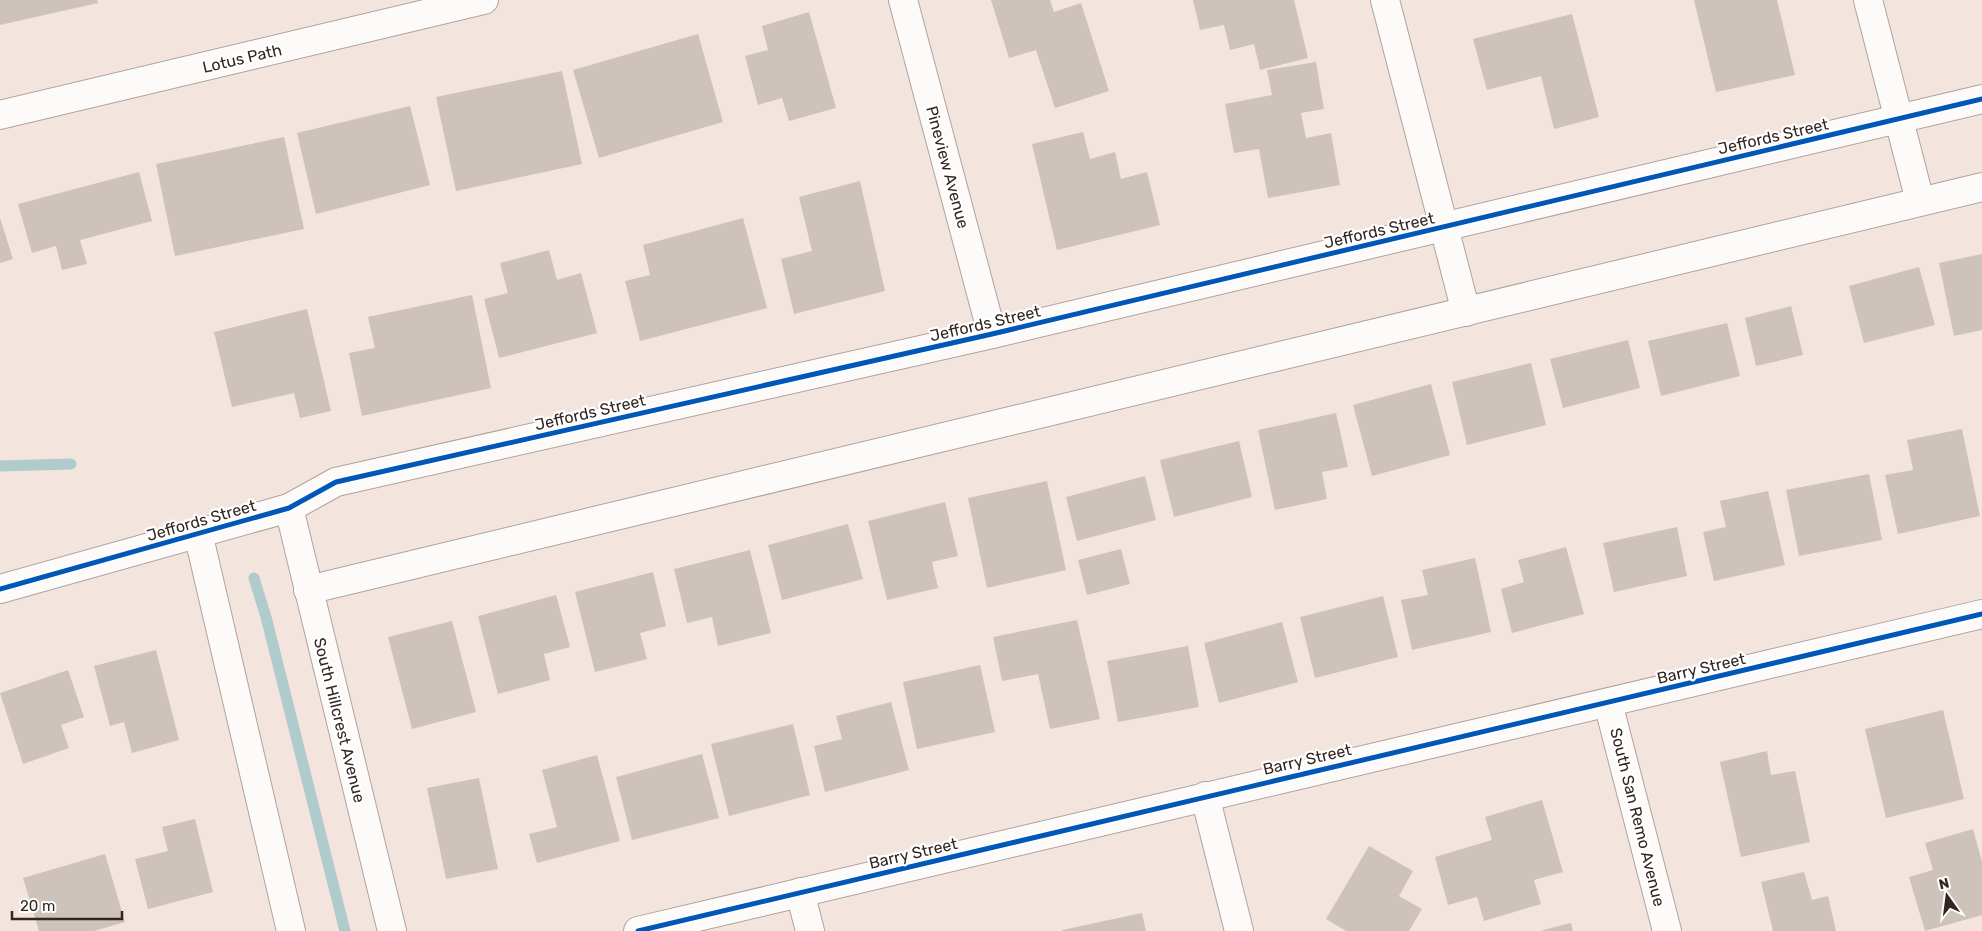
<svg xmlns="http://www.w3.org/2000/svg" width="1982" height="931" viewBox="0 0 1982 931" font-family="Rubik,sans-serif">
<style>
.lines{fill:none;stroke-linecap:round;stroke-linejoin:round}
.stream{stroke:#b0cbcb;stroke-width:11}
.building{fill:#cec3bb}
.minor-casing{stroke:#afa39d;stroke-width:30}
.minor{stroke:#fdfbfa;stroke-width:28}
.cycleway-casing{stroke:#fff;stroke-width:8}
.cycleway{stroke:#0057b8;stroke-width:5}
.labels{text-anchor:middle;stroke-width:4.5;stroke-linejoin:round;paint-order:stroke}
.street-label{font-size:16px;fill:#322621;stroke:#fff}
</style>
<rect width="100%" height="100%" fill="#f3e4dd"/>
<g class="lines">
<g class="stream">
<path d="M 0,466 L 71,464"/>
<path d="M 254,578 L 266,617 L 345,931"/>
</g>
</g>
<g class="building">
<path d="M 0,0 L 97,0 L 98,3 L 0,25 Z"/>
<path d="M 991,0 L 1050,0 L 1054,12 L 1081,3 L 1109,91 L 1055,108 L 1036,50 L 1009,58 Z"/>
<path d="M 1193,0 L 1294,0 L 1308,58 L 1260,70 L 1254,44 L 1230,50 L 1224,25 L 1200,30 Z"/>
<path d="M 1694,0 L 1777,0 L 1795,75 L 1716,92 Z"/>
<path d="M 809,12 L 836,108 L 789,121 L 782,98 L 758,105 L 745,56 L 768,50 L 762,26 Z"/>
<path d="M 1572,14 L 1599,117 L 1554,129 L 1541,76 L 1487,90 L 1473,39 Z"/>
<path d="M 698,34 L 723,122 L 599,158 L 573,70 Z"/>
<path d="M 1316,62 L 1324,109 L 1301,113 L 1306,138 L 1331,133 L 1340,185 L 1268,198 L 1259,149 L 1234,153 L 1225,104 L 1272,95 L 1267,70 Z"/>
<path d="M 562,71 L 582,164 L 456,191 L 436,97 Z"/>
<path d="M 410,106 L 430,185 L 316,214 L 297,133 Z"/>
<path d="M 1083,132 L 1090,159 L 1115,152 L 1121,179 L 1147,172 L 1160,225 L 1057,250 L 1032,144 Z"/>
<path d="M 284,137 L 304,229 L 175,256 L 156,164 Z"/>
<path d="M 139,172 L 152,221 L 80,240 L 87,264 L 62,270 L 56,246 L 32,253 L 18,204 Z"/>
<path d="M 860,181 L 885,291 L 794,314 L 781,259 L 812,251 L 799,197 Z"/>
<path d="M 0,218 L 13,259 L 0,263 Z"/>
<path d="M 743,218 L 767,308 L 640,341 L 625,281 L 650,275 L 643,245 Z"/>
<path d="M 549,250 L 557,280 L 581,273 L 597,333 L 499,358 L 484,299 L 508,293 L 500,263 Z"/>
<path d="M 1982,254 L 1982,330 L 1954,336 L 1939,263 Z"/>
<path d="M 1919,267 L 1935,325 L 1864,343 L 1849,286 Z"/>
<path d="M 472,295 L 491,388 L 362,416 L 349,353 L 375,348 L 368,317 Z"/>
<path d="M 1791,306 L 1803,355 L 1756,366 L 1745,318 Z"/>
<path d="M 307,309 L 331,411 L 300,418 L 294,393 L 232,407 L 214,332 Z"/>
<path d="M 1727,323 L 1740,376 L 1661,396 L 1648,341 Z"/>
<path d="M 1628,340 L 1640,388 L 1563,408 L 1550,359 Z"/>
<path d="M 1531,363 L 1546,425 L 1467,445 L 1452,382 Z"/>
<path d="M 1431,384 L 1450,455 L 1372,476 L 1353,405 Z"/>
<path d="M 1336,413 L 1348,467 L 1322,472 L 1327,499 L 1275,510 L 1258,430 Z"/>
<path d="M 1962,429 L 1980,516 L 1898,534 L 1885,475 L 1913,470 L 1907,440 Z"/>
<path d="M 1239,441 L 1252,497 L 1174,517 L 1160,460 Z"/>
<path d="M 1869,474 L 1882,540 L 1799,556 L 1786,490 Z"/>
<path d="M 1145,476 L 1156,520 L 1077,541 L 1066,497 Z"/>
<path d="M 1047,481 L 1066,570 L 987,588 L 968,498 Z"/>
<path d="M 1768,491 L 1785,565 L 1714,581 L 1703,532 L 1726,527 L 1720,501 Z"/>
<path d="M 945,502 L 958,556 L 932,562 L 938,588 L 887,600 L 868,521 Z"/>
<path d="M 848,524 L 863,579 L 782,600 L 768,545 Z"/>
<path d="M 1677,527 L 1687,576 L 1614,592 L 1603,543 Z"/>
<path d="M 1566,547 L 1584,614 L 1512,633 L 1501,589 L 1524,582 L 1518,560 Z"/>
<path d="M 1121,549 L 1130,584 L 1087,595 L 1078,560 Z"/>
<path d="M 750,550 L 771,633 L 718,646 L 712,617 L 687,623 L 674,569 Z"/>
<path d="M 1475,558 L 1491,632 L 1412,650 L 1401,600 L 1428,595 L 1422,570 Z"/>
<path d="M 653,572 L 666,626 L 640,633 L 647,659 L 595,672 L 575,592 Z"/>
<path d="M 556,595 L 570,647 L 544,654 L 550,680 L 498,694 L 478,616 Z"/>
<path d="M 1383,596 L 1398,657 L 1315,678 L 1300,617 Z"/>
<path d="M 1077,620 L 1100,719 L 1050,729 L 1038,674 L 1002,681 L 993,637 Z"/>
<path d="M 452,621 L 476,712 L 412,729 L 388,637 Z"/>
<path d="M 1282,622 L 1298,682 L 1219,703 L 1204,643 Z"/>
<path d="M 1188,646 L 1199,707 L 1118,722 L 1107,661 Z"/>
<path d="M 156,650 L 179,740 L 132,753 L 124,722 L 110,726 L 94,666 Z"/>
<path d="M 980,665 L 995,732 L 917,749 L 903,682 Z"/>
<path d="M 68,670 L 84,717 L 61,725 L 69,748 L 23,764 L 0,693 Z"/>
<path d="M 891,702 L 909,770 L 825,792 L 814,746 L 842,739 L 836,716 Z"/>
<path d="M 1943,710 L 1964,799 L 1886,818 L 1865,729 Z"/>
<path d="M 793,724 L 810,795 L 729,816 L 711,744 Z"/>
<path d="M 1767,751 L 1771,775 L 1795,771 L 1810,842 L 1741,857 L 1720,762 Z"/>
<path d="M 702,754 L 719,818 L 632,840 L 616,777 Z"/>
<path d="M 597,755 L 620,841 L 537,863 L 529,834 L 557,827 L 542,770 Z"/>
<path d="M 479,778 L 498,869 L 446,879 L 427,788 Z"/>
<path d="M 1542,800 L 1563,872 L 1534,880 L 1541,904 L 1484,921 L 1477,897 L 1448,905 L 1435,857 L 1492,840 L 1485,817 Z"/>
<path d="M 195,819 L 213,892 L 148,909 L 135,859 L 168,851 L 162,827 Z"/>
<path d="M 1973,829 L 1982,862 L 1982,915 L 1925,931 L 1909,877 L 1933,870 L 1925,843 Z"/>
<path d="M 1369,846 L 1413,871 L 1399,896 L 1422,909 L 1409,931 L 1346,931 L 1326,919 Z"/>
<path d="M 105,854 L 125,922 L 94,931 L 39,931 L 23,878 Z"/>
<path d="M 1804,872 L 1812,900 L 1828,896 L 1836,931 L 1773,931 L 1761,882 Z"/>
<path d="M 1142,913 L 1146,931 L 1062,931 L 1062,930 Z"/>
<path d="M 1571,923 L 1573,931 L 1543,931 L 1543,930 Z"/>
</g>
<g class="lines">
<defs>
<g id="minor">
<path d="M 903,0 L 992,334"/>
<path d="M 1385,0 L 1466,312"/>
<path d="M 1868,0 L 1920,201"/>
<path d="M 0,115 L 484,0"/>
<path d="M 289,508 L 392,931"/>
<path d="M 198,533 L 291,931"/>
<path d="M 0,589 L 289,508 L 336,482 L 992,334 L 1982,99"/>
<path d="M 308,590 L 1982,187"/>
<path d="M 1608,703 L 1667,931"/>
<path d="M 1205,796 L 1239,931"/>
<path d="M 800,892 L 810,931"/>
<path d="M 638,931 L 1982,614"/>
</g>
</defs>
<use href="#minor" class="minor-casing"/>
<use href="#minor" class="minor"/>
<defs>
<g id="cycleway">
<path d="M 0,589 L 289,508 L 336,482 L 992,334 L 1982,99"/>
<path d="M 638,931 L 1982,614"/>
</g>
</defs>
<use href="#cycleway" class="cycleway-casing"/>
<use href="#cycleway" class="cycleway"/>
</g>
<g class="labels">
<g class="street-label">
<text transform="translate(242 58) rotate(-13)" y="6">Lotus Path</text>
<text transform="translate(1773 136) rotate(-13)" y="6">Jeffords Street</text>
<text transform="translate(948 167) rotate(75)" y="6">Pineview Avenue</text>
<text transform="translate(1379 230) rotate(-13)" y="6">Jeffords Street</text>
<text transform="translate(985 323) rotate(-13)" y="6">Jeffords Street</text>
<text transform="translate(590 412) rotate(-13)" y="6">Jeffords Street</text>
<text transform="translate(201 520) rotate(-16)" y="6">Jeffords Street</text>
<text transform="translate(1701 668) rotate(-13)" y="6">Barry Street</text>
<text transform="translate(340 720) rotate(76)" y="6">South Hillcrest Avenue</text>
<text transform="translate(1307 759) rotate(-13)" y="6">Barry Street</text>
<text transform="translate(1638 817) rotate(76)" y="6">South San Remo Avenue</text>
<text transform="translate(913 853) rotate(-13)" y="6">Barry Street</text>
</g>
</g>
<g transform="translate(1947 896) rotate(346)" stroke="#ffffff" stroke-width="4" paint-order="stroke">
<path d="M0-4L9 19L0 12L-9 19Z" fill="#322621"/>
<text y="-8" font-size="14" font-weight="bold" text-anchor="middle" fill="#322621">N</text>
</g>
<path d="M12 911v8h110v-8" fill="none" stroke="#322621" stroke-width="2.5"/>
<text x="20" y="911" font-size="15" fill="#322621" stroke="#ffffff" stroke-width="4" paint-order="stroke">20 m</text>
</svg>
